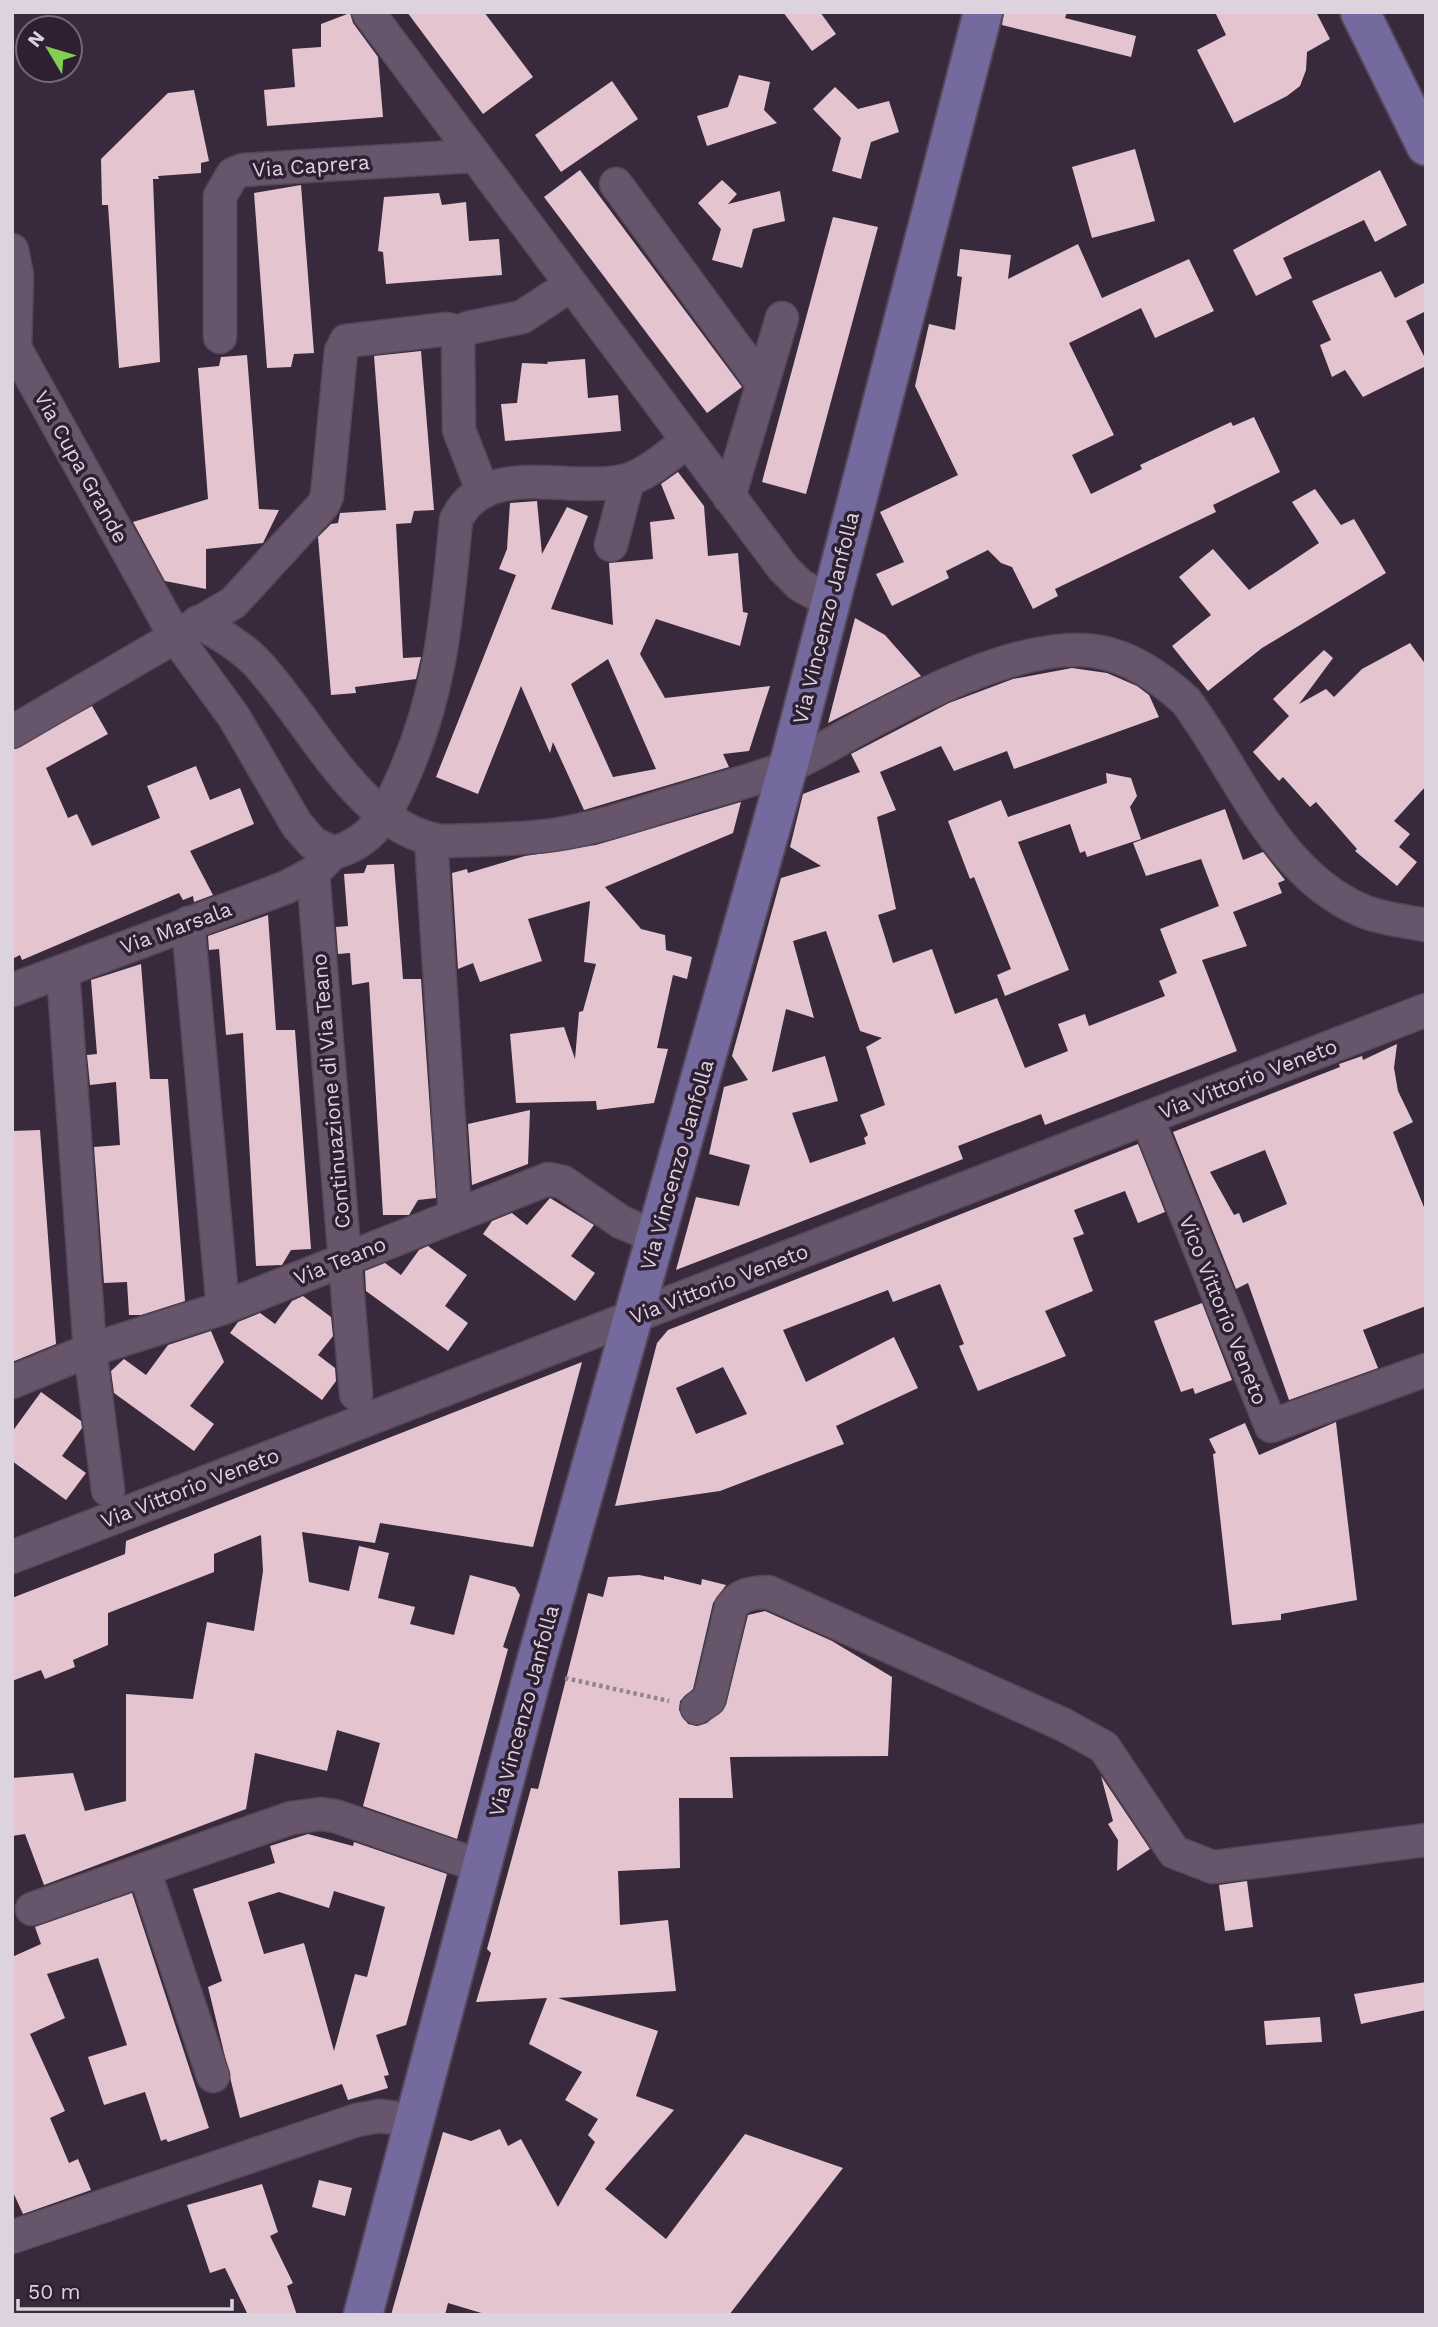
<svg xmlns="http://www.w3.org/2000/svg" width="1438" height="2327" viewBox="0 0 1438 2327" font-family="'Work Sans',sans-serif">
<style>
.building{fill:#e4c4cf;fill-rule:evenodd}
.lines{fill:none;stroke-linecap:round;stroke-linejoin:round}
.minor-casing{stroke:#554758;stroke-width:35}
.major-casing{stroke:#554758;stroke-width:42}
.path{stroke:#908393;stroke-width:4.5;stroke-dasharray:3.5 3.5;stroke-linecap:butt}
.minor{stroke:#67566b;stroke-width:32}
.major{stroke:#746a9d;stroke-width:38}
.labels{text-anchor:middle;stroke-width:7;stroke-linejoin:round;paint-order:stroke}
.street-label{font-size:21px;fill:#ddd3df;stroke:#2f1f32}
</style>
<rect width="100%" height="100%" fill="#39293c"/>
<g class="building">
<path d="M 407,12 L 484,12 L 533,77 L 483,114 Z"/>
<path d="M 783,12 L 820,12 L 836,34 L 812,51 Z"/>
<path d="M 1004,12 L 1067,12 L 1065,18 L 1136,36 L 1131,57 L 1002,25 Z"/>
<path d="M 1215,12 L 1316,12 L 1330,39 L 1307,52 L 1306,70 L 1300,86 L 1287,96 L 1234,123 L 1197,50 L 1226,35 Z"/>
<path d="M 350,13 L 353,23 L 378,57 L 383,117 L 267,126 L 264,90 L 295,87 L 292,49 L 321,47 L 321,24 Z"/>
<path d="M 739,75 L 770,82 L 764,110 L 777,123 L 707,146 L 697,116 L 728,107 Z"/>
<path d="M 612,81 L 638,119 L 561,172 L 535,135 Z"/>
<path d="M 835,87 L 858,109 L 889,101 L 899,132 L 871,142 L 861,179 L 832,171 L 841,138 L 813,109 Z"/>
<path d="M 194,90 L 209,161 L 201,163 L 201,173 L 158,176 L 159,179 L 153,179 L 160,362 L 119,368 L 108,205 L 102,205 L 101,159 L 168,93 Z"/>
<path d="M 1135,149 L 1155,221 L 1092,238 L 1072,167 Z"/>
<path d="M 580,170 L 742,387 L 707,413 L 544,197 Z"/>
<path d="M 1380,170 L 1407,225 L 1375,242 L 1364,220 L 1283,258 L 1292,278 L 1256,296 L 1233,250 Z"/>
<path d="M 722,180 L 737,194 L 728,204 L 780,191 L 785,221 L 753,229 L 742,268 L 712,260 L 721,229 L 698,203 Z"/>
<path d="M 301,185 L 314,353 L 294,354 L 291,367 L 267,368 L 254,193 Z"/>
<path d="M 439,193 L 442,205 L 466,202 L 469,241 L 499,239 L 502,275 L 386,284 L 383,252 L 378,251 L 384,197 Z"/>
<path d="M 833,217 L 878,227 L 806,494 L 762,482 Z"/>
<path d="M 1078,244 L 1102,298 L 1189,259 L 1214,311 L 1155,338 L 1141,308 L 1069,343 L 1114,435 L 1072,455 L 1091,494 L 1142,469 L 1140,465 L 1231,422 L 1233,426 L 1254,417 L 1280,472 L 1213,505 L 1216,512 L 1055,589 L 1058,596 L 1033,609 L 1012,567 L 1001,563 L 988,550 L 946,571 L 949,578 L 892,606 L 876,574 L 904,562 L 880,512 L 958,475 L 915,386 L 929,324 L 955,330 L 962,277 L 957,276 L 960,249 L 1011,255 L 1008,279 Z"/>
<path d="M 1381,271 L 1395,298 L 1426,282 L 1426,311 L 1406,321 L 1426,360 L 1426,366 L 1363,397 L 1345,370 L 1332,377 L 1320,345 L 1331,340 L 1312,301 Z"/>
<path d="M 421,351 L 434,510 L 414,511 L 411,523 L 396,524 L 403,658 L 421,657 L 416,679 L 355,687 L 356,693 L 331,695 L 318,537 L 331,524 L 338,523 L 340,513 L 386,510 L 374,356 Z"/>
<path d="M 247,355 L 259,509 L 279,510 L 263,543 L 206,549 L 206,589 L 165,581 L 133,522 L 208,499 L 198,368 L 219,366 L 221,357 Z"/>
<path d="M 585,359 L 588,398 L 618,395 L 621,431 L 505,441 L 501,404 L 517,403 L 522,363 L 548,364 L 547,362 Z"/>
<path d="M 678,472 L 704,506 L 708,556 L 738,553 L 743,612 L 748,613 L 740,646 L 656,619 L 640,654 L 665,698 L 770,686 L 749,751 L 723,754 L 729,767 L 584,810 L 553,742 L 550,753 L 521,686 L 478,794 L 436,777 L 516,575 L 499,569 L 507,549 L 510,503 L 537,501 L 542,554 L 567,507 L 588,516 L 551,609 L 613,625 L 609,563 L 653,559 L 650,522 L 675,519 L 661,484 ZM 608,659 L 656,769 L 613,777 L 571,684 Z"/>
<path d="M 1315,489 L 1341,525 L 1354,519 L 1386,573 L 1262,648 L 1208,691 L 1172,646 L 1211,615 L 1179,577 L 1213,549 L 1249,590 L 1319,543 L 1292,502 Z"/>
<path d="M 855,618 L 885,635 L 921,676 L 828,723 Z"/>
<path d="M 1410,643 L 1426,665 L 1426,786 L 1394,821 L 1410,834 L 1399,847 L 1417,862 L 1397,886 L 1355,851 L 1357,849 L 1316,802 L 1310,807 L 1283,777 L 1279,781 L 1253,752 L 1289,716 L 1273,699 L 1324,650 L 1333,658 L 1299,704 L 1326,689 L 1334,697 L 1362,669 Z"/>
<path d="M 1072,668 L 1107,673 L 1137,686 L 1149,695 L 1159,717 L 1014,769 L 1007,751 L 954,771 L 941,746 L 880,772 L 896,810 L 877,817 L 896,909 L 878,915 L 893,963 L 932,949 L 955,1014 L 997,998 L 1025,1068 L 1068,1051 L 1058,1024 L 1085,1014 L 1089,1026 L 1165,996 L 1159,981 L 1177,973 L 1160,929 L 1219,906 L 1201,859 L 1146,876 L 1133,843 L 1225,809 L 1243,860 L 1263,852 L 1285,880 L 1278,883 L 1282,893 L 1233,912 L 1247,946 L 1202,960 L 1237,1051 L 1045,1125 L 1041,1114 L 958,1146 L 963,1159 L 676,1270 L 696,1197 L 739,1206 L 750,1165 L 709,1154 L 724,1087 L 748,1080 L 732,1056 L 781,878 L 821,866 L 790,847 L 803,794 L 860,772 L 851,754 L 949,703 L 1013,679 ZM 826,931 L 860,1031 L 882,1038 L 866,1047 L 885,1105 L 860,1115 L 868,1135 L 864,1138 L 866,1144 L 810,1163 L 792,1113 L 838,1101 L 825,1056 L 772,1072 L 786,1009 L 814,1018 L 793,941 Z"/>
<path d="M 92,706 L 108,734 L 46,768 L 68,818 L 77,814 L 92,846 L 160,818 L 147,786 L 196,766 L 210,800 L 240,788 L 254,824 L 190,851 L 213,895 L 194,902 L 193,896 L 183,900 L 179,893 L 22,960 L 20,955 L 12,959 L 12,750 Z"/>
<path d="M 1106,773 L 1131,778 L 1137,796 L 1130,807 L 1141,839 L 1087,857 L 1085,851 L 1080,853 L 1070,824 L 1018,842 L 1069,970 L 1005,996 L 997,975 L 1011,969 L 974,877 L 970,879 L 948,821 L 1001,800 L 1008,817 L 1107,783 Z"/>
<path d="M 741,802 L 733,833 L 605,887 L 641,929 L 665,935 L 666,950 L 692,957 L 687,979 L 673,975 L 657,1048 L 668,1049 L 654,1103 L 597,1110 L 596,1101 L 516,1103 L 510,1034 L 564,1027 L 575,1059 L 579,1012 L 583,1011 L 596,964 L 584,962 L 590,901 L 528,919 L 542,961 L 480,982 L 473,963 L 458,969 L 452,873 L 467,869 L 468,873 L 525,856 L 596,845 Z"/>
<path d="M 394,864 L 403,979 L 421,979 L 436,1198 L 418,1200 L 409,1215 L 383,1215 L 369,982 L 352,985 L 350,953 L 338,954 L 336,927 L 348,926 L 344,874 L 364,873 L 367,865 Z"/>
<path d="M 268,915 L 276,1030 L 295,1030 L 311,1249 L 291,1250 L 282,1265 L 256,1266 L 243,1033 L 226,1035 L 219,949 L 209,950 L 208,936 Z"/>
<path d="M 141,964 L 150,1079 L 168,1079 L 185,1301 L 141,1315 L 129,1315 L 127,1282 L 104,1283 L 94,1147 L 120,1145 L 116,1082 L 90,1085 L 87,1055 L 97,1054 L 91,980 Z"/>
<path d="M 1397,1044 L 1394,1068 L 1398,1091 L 1413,1122 L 1393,1132 L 1426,1212 L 1426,1306 L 1363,1330 L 1378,1368 L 1289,1400 L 1248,1283 L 1236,1289 L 1173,1132 L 1340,1067 L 1339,1064 L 1362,1056 L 1363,1060 ZM 1265,1150 L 1287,1204 L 1243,1223 L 1239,1213 L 1234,1215 L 1210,1172 Z"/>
<path d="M 530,1110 L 528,1164 L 472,1185 L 468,1124 Z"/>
<path d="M 40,1130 L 56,1344 L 12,1362 L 12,1131 Z"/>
<path d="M 1138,1144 L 1165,1212 L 1138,1223 L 1125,1191 L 1074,1210 L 1084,1234 L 1073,1238 L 1093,1291 L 1045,1311 L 1066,1356 L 978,1391 L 959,1346 L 964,1344 L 940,1284 L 893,1302 L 888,1290 L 783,1330 L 806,1382 L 894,1337 L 918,1388 L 836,1426 L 844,1444 L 720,1491 L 615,1506 L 657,1343 L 668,1330 ZM 723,1367 L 747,1414 L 696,1434 L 676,1388 Z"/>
<path d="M 550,1198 L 594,1225 L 571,1256 L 595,1273 L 575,1301 L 483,1234 L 492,1221 L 512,1213 L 527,1225 Z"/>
<path d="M 428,1246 L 467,1275 L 445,1306 L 468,1323 L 448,1351 L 366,1291 L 365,1271 L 385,1263 L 401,1275 L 419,1250 Z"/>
<path d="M 303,1296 L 331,1317 L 333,1336 L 318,1355 L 335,1368 L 336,1381 L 322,1400 L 230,1333 L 238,1322 L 260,1313 L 275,1324 L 292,1301 Z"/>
<path d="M 1202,1303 L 1232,1380 L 1195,1394 L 1193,1388 L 1181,1392 L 1154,1321 Z"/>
<path d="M 211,1331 L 224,1362 L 190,1406 L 214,1424 L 194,1451 L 114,1393 L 111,1371 L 124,1359 L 146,1375 L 168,1345 Z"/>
<path d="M 582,1362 L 533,1547 L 380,1523 L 375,1543 L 302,1532 L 309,1582 L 349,1591 L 359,1546 L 389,1553 L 378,1598 L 415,1607 L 410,1624 L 454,1635 L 470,1575 L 515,1587 L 520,1595 L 503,1647 L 508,1649 L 457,1839 L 363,1806 L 380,1743 L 337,1730 L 327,1771 L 255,1753 L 246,1809 L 44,1885 L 25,1834 L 12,1836 L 12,1778 L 73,1773 L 85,1811 L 126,1801 L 126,1694 L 193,1699 L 207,1622 L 254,1631 L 263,1571 L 261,1535 L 214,1554 L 214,1572 L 108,1613 L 108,1645 L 73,1660 L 75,1667 L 45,1679 L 41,1670 L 12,1681 L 12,1598 L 125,1554 L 126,1541 Z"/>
<path d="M 41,1392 L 81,1421 L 82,1428 L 62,1456 L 86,1473 L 66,1500 L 12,1461 L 12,1432 Z"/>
<path d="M 1336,1422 L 1357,1600 L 1281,1614 L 1281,1620 L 1232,1625 L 1213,1454 L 1216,1453 L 1209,1439 L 1245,1423 L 1259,1455 Z"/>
<path d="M 639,1575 L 664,1580 L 664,1576 L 701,1585 L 702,1579 L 726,1585 L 713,1603 L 693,1689 L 680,1701 L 679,1710 L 688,1724 L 697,1726 L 707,1723 L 726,1705 L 748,1615 L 765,1611 L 832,1641 L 892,1677 L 888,1756 L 730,1757 L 733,1798 L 679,1798 L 680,1868 L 618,1871 L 620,1925 L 668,1920 L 676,1991 L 558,1998 L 658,2031 L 636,2096 L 674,2110 L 605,2189 L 666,2239 L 745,2134 L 843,2168 L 729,2315 L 488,2315 L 448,2303 L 445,2315 L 391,2315 L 443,2132 L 471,2141 L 500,2129 L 508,2146 L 521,2139 L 558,2207 L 595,2142 L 588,2135 L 598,2119 L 565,2100 L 582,2072 L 529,2044 L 547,1998 L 476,2002 L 491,1953 L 487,1949 L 531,1788 L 538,1789 L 588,1593 L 603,1597 L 608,1577 Z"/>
<path d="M 1101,1776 L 1150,1849 L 1117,1871 L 1118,1840 L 1108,1824 L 1113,1821 Z"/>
<path d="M 308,1834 L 353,1846 L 354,1842 L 447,1874 L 406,2025 L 376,2035 L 389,2075 L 384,2076 L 388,2088 L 348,2100 L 342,2084 L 240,2118 L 208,1987 L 222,1981 L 193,1889 L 275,1863 L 270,1846 ZM 334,1891 L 385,1907 L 367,1977 L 355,1974 L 334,2051 L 304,1943 L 264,1954 L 248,1902 L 279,1892 L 329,1908 Z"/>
<path d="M 1247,1881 L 1253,1927 L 1225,1931 L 1219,1885 Z"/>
<path d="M 132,1893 L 209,2128 L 168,2142 L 166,2139 L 161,2141 L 145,2092 L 104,2105 L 88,2057 L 127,2045 L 98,1958 L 47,1974 L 65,2018 L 30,2034 L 65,2111 L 50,2118 L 69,2163 L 78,2159 L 91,2190 L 23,2214 L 12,2190 L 12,1957 L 41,1944 L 35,1927 Z"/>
<path d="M 1426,1982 L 1426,2010 L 1361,2024 L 1354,1994 Z"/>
<path d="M 1320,2017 L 1322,2042 L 1266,2045 L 1264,2021 Z"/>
<path d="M 319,2180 L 352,2188 L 345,2216 L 312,2207 Z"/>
<path d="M 262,2184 L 278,2232 L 270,2236 L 293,2283 L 287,2286 L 297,2315 L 248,2315 L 225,2268 L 210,2273 L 187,2205 Z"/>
</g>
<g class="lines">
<defs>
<g id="minor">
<path d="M 368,12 L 783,568 L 800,585 L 829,601"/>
<path d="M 616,184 L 762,383"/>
<path d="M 12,250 L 17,275 L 15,348 L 175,636 L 234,717 L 297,825 L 313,843 L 333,853 C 375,842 388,811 404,775 C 442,689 447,612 456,520 C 486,457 573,495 627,480 C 648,474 668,455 687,442"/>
<path d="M 220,337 L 220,196 L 233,174 L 243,170 L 472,156"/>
<path d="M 483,492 L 459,430 L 458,338 L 468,328 L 522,317 L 571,285"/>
<path d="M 729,497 L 782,318"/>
<path d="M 611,545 L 628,480"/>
<path d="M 198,622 C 218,633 239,645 256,662 C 309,717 359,830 442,841 C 480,840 516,840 553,835 C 605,827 656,808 706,793 C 733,785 761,778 787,767 C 811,757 834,742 856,730 C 918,696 1028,638 1100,652 C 1133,658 1162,679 1186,701 C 1239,772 1276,875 1363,911 C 1382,919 1406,921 1426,925"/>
<path d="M 12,732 L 233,603 L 323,505 L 327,496 L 341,351 L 346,341 L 447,329 L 461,332"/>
<path d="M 431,840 L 455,1215"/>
<path d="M 313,873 L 356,1394"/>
<path d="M 188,923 L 223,1308"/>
<path d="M 63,971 L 90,1350 L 108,1490"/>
<path d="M 12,990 L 287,887 L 313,873 L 326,860"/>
<path d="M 1147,1118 L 1271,1426 L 1426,1370"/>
<path d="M 12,1382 L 90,1350 L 223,1308 L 548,1179 L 563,1182 L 621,1222 L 657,1237"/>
<path d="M 12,1557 L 1426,1010"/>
<path d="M 697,1708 L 709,1700 L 731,1607 C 741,1593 752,1593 768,1592 L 1064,1725 L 1104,1747 L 1174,1852 L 1213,1867 L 1426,1840"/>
<path d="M 144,1870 L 213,2076"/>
<path d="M 32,1909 L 291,1818 L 321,1814 L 335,1816 L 483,1867"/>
<path d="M 12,2237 L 357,2120 L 379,2116 L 413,2120"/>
</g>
<g id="major">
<path d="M 1360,12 L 1426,146"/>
<path d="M 363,2315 L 534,1669 L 791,756 L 983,12"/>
</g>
</defs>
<use href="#minor" class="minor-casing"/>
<use href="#major" class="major-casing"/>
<path class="path" d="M 565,1678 L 669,1701"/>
<use href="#minor" class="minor"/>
<use href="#major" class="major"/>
</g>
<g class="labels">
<g class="street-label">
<text transform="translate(311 166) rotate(-4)" y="7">Via Caprera</text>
<text transform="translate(81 467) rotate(61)" y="7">Via Cupa Grande</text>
<text transform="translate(826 618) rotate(-76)" y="7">Via Vincenzo Janfolla</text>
<text transform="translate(176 928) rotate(-20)" y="7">Via Marsala</text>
<text transform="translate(1248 1079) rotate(-21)" y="7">Via Vittorio Veneto</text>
<text transform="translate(331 1091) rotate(-95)" y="7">Continuazione di Via Teano</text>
<text transform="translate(677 1165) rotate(-74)" y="7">Via Vincenzo Janfolla</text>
<text transform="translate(340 1261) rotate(-22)" y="7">Via Teano</text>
<text transform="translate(719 1284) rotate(-21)" y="7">Via Vittorio Veneto</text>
<text transform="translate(1223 1310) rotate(68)" y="7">Vico Vittorio Veneto</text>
<text transform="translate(190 1488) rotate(-21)" y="7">Via Vittorio Veneto</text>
<text transform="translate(524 1711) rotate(-75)" y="7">Via Vincenzo Janfolla</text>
</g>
</g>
<rect width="1438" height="2327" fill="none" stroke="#ddd3df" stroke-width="28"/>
<g transform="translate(49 49) rotate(308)"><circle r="33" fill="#2f1f32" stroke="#756777" stroke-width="2"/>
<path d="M0-5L12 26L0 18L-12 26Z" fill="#82d04f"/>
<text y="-10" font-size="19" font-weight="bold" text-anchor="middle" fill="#ddd3df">N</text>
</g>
<path d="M18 2299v10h214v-10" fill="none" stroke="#ddd3df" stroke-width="3.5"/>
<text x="28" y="2299" font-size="21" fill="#ddd3df" stroke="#2f1f32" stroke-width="5" paint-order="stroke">50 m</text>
</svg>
